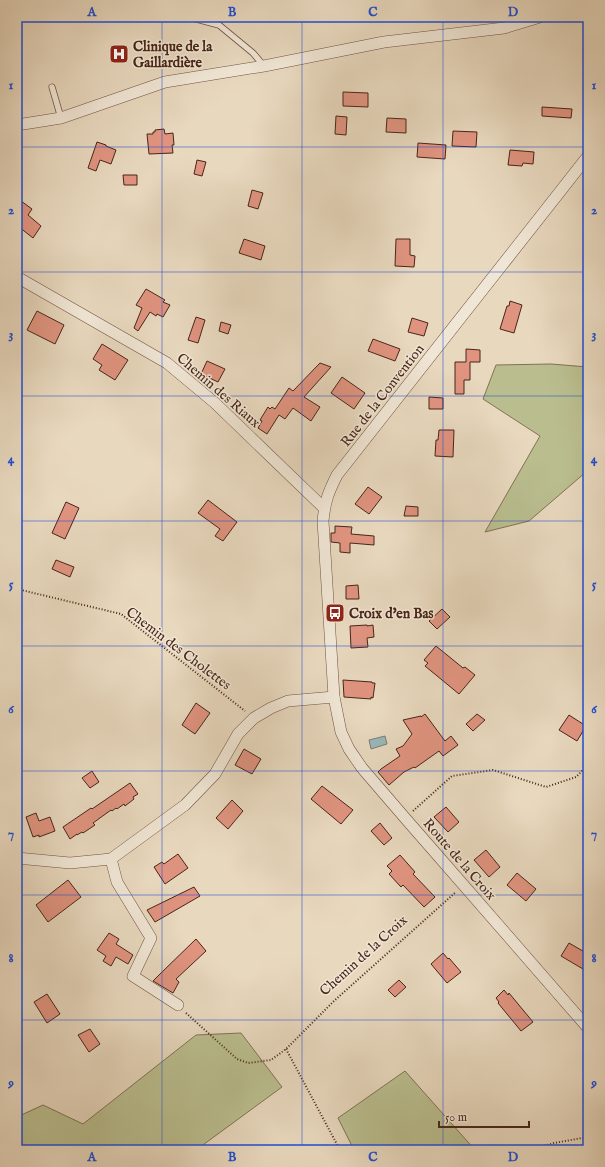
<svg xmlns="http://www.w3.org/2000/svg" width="605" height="1167" viewBox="0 0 605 1167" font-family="'IM FELL English',serif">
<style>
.green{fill:#babe8f;stroke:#817254}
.water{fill:#99b8b9;stroke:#797d79}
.building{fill:#e09480;stroke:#482518}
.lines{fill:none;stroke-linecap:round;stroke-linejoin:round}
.lane-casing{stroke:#705242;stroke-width:7}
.street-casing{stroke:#705242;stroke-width:12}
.path{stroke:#482518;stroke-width:2;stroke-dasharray:1 2;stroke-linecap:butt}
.lane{stroke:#f0e6d5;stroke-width:5.5}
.street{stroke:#f0e6d5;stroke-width:11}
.grid{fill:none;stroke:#1d4ed8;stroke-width:1;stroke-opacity:0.55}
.labels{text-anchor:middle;stroke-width:3;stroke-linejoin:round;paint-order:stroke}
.poi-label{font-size:14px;font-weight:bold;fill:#482518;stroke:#f0e6d5;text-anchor:start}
.street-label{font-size:14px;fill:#482518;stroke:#f0e6d5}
.neatline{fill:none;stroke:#1d4ed8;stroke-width:1.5}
.grid-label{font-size:13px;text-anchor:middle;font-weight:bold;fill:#1d4ed8}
</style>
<rect width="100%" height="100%" fill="#e8d8be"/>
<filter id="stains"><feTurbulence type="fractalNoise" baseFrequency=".005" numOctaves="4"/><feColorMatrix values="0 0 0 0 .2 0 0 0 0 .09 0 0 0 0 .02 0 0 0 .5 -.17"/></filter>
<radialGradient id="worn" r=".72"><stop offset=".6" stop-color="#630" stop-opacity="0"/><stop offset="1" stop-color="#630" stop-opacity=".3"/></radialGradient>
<g class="green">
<path d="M 551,364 L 588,367 L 588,473 L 586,472 L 529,521 L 485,532 L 540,436 L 483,399 L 496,365 Z"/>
<path d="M 241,1033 L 282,1087 L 196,1150 L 17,1150 L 17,1117 L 43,1105 L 83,1124 L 196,1035 Z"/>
<path d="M 405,1071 L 475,1150 L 354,1150 L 338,1118 Z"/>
</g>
<path class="water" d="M 385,736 L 387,744 L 371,749 L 369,740 Z"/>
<g class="building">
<path d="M 343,92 L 368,93 L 368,107 L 343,106 Z"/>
<path d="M 542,107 L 572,109 L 571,118 L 542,116 Z"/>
<path d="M 336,116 L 347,117 L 346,135 L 335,134 Z"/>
<path d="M 387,118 L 406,119 L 406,133 L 386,132 Z"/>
<path d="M 164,129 L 165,134 L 173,133 L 174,145 L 172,145 L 173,153 L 149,154 L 147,134 L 153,134 L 153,132 L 155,132 L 155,130 Z"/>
<path d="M 453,131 L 477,132 L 476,147 L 452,146 Z"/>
<path d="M 97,142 L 106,145 L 106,146 L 116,150 L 111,164 L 100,160 L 96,171 L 88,168 Z"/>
<path d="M 418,143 L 446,145 L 445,159 L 417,157 Z"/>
<path d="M 510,150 L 534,152 L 533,164 L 523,163 L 522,166 L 508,165 Z"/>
<path d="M 197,160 L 206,162 L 202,176 L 194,174 Z"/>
<path d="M 123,175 L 137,175 L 137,185 L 124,185 Z"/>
<path d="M 252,190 L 263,193 L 258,209 L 248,206 Z"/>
<path d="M 17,198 L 32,209 L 28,215 L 41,226 L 33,238 L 19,227 L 17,230 Z"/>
<path d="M 244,239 L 265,246 L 261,260 L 239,253 Z"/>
<path d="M 396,239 L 410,239 L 410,255 L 415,256 L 414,267 L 395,266 Z"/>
<path d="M 146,289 L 165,300 L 163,302 L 170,305 L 163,317 L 157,314 L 156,316 L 150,312 L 138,331 L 134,328 L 142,308 L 136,305 Z"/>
<path d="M 510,301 L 522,305 L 514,333 L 500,329 L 507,306 L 509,306 Z"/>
<path d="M 37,311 L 64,325 L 55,344 L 27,330 Z"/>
<path d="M 196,317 L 205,320 L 198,343 L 188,340 Z"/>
<path d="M 412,318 L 428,323 L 424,336 L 408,332 Z"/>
<path d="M 221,322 L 231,325 L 228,334 L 219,331 Z"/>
<path d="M 373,339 L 400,349 L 395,361 L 368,351 Z"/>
<path d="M 102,344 L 128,360 L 115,380 L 99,370 L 102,365 L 93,359 Z"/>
<path d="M 466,349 L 480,350 L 480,362 L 470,362 L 470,380 L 464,380 L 464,394 L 455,394 L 455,362 L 466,362 Z"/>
<path d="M 207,361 L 225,369 L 218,382 L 201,374 Z"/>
<path d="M 320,363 L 331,367 L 304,397 L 320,407 L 311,421 L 293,408 L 285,419 L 279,415 L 267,434 L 258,428 L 262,421 L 260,420 L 268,407 L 270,409 L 272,407 L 275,409 L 289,388 L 293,391 Z"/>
<path d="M 342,377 L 365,393 L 354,409 L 331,393 Z"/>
<path d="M 429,397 L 443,398 L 443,409 L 429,409 Z"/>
<path d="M 439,430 L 454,430 L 453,457 L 435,456 L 436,440 L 438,440 Z"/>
<path d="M 368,487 L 382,497 L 369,514 L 355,504 Z"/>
<path d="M 208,500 L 237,522 L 223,541 L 215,536 L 220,529 L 198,513 Z"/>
<path d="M 66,502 L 79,508 L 65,539 L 52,533 Z"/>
<path d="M 406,506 L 418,507 L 418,516 L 404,516 Z"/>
<path d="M 335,526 L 352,527 L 351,534 L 374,536 L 374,545 L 350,543 L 350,553 L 340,552 L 340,543 L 331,542 L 331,533 L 335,533 Z"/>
<path d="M 56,560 L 74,567 L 70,577 L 52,569 Z"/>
<path d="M 358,585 L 359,599 L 346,599 L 346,586 Z"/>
<path d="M 442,609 L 450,617 L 437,629 L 429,621 Z"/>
<path d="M 367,625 L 367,626 L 373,625 L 374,637 L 367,638 L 368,647 L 351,648 L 350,626 Z"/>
<path d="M 436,646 L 463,668 L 465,667 L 475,675 L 459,694 L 425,666 L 428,663 L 424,660 Z"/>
<path d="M 343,680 L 372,682 L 372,683 L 375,683 L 373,698 L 371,697 L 371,699 L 344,697 Z"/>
<path d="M 196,703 L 210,713 L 195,734 L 182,725 Z"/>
<path d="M 425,714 L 445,741 L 451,736 L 458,745 L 443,756 L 439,751 L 415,768 L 414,767 L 404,772 L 389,785 L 378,772 L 381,769 L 400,756 L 396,749 L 403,746 L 412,734 L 403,720 L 421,716 L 421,717 Z"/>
<path d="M 477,714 L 485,720 L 473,731 L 466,724 Z"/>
<path d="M 569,715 L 586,726 L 577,741 L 559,730 Z"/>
<path d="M 244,749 L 261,759 L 252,774 L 235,765 Z"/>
<path d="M 92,771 L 99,782 L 90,788 L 82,778 Z"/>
<path d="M 130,783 L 138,794 L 133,797 L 134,799 L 125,806 L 124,804 L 117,809 L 116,808 L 112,811 L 111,810 L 93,823 L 95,825 L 83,833 L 82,832 L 77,835 L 77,834 L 70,839 L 63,827 L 91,808 L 92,809 Z"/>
<path d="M 322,786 L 353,810 L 341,824 L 311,799 Z"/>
<path d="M 232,800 L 243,811 L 228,829 L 216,818 Z"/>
<path d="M 446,807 L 459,822 L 448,832 L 434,817 Z"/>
<path d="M 36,813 L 39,821 L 50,817 L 55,831 L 39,837 L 39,835 L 33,837 L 26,817 Z"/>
<path d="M 380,823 L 392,838 L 384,845 L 371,831 Z"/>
<path d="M 486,850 L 500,867 L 489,877 L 474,860 Z"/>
<path d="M 178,854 L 188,868 L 165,884 L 154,867 L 162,862 L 164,864 Z"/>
<path d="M 400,855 L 415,872 L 413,874 L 435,897 L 424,907 L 403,885 L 401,887 L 389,874 L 392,871 L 387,866 Z"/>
<path d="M 517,873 L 536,889 L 526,901 L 507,885 Z"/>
<path d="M 68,880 L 81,897 L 48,922 L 36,905 Z"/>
<path d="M 194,887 L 200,896 L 155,922 L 147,910 Z"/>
<path d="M 109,933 L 119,939 L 116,944 L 133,955 L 128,964 L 116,957 L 111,966 L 103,961 L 106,956 L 97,950 Z"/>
<path d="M 196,939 L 206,951 L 176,979 L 179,982 L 173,993 L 153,981 L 160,974 Z"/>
<path d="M 569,943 L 588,954 L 588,960 L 583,969 L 561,956 Z"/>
<path d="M 443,953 L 448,959 L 449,958 L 461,972 L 447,983 L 431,964 Z"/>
<path d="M 399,980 L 406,987 L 395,997 L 388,990 Z"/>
<path d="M 504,990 L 508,995 L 509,993 L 533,1022 L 521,1031 L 498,1003 L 499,1002 L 496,998 Z"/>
<path d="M 47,994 L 60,1014 L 47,1023 L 34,1002 Z"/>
<path d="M 90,1029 L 100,1044 L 89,1052 L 78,1035 Z"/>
</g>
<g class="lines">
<defs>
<g id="lane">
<path d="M 189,17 L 219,25 L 253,53 L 264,66"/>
<path d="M 52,87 L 61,118"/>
</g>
<g id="street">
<path d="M 17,125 L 61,118 L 165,82 L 264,66 L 384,42 L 504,28 L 540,17"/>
<path d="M 588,156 L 337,475 C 328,493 325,501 323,521 L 334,697 L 341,732 L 349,749 L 362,768 L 405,818 L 588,1028"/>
<path d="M 17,277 L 167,363 L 215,403 L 324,508"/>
<path d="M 17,858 L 70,863 L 111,859 L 185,805 L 215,774 L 238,734 L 254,718 L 271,708 L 288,701 L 334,697"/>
<path d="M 111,859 L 117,882 L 151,938 L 133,976 L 178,1005"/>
</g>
</defs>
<use href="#lane" class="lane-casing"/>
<use href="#street" class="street-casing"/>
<g class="path">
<path d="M 17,589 L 121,614 L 245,711"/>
<path d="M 413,811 L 452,776 L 493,770 L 546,787 L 576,777 L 588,765"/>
<path d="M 186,1013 L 237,1059 L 248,1063 L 271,1060 L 286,1049 L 335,1000 L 456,892"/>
<path d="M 286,1049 L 340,1150"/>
<path d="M 530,1150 L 554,1143 L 588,1137"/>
</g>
<use href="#lane" class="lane"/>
<use href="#street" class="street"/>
</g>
<path class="grid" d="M 162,17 L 162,1150M 302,17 L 302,1150M 443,17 L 443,1150M 17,147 L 588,147M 17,272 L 588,272M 17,396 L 588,396M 17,521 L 588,521M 17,646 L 588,646M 17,771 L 588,771M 17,895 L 588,895M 17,1020 L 588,1020"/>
<defs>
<symbol id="hospital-square" viewBox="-11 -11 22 22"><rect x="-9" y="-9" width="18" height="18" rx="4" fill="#8f2418" stroke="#f0e6d5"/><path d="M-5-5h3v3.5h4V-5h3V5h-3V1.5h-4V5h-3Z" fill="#fff"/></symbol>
<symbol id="bus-square" viewBox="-11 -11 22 22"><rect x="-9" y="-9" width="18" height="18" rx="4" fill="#8f2418" stroke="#f0e6d5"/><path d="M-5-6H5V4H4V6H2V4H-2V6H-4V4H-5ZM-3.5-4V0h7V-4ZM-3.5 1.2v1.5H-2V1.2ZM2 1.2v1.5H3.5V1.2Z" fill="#fff"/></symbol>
</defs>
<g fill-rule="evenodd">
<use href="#hospital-square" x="108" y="43" width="22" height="22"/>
<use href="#bus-square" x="324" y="602" width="22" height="22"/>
</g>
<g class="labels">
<g class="poi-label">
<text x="133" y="51">Clinique de la<tspan x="133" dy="16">Gaillardière</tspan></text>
<text x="349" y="618">Croix d'en Bas</text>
</g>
<g class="street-label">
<text transform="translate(219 390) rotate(41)" y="5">Chemin des Riaux</text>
<text transform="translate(382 395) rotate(-52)" y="5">Rue de la Convention</text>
<text transform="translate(179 648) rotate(37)" y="5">Chemin des Cholettes</text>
<text transform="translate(460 859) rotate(49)" y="5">Route de la Croix</text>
<text transform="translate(363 955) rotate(-42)" y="5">Chemin de la Croix</text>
</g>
</g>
<rect width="605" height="1167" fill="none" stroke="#e8d8be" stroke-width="44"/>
<path d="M439 1121v6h90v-6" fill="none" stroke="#482518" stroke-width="2"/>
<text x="445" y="1121" font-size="12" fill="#482518" stroke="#f0e6d5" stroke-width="3" paint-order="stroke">50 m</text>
<rect x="22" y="22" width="561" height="1123" class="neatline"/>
<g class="grid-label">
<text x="92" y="16">A</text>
<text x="232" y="16">B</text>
<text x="373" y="16">C</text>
<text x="513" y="16">D</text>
<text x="11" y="89">1</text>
<text x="594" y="89">1</text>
<text x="11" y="214">2</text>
<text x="594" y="214">2</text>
<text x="11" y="338">3</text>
<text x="594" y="338">3</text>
<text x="11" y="463">4</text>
<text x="594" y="463">4</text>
<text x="11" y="588">5</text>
<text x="594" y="588">5</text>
<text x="11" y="713">6</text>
<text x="594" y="713">6</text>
<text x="11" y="838">7</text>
<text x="594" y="838">7</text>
<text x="11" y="962">8</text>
<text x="594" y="962">8</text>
<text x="11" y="1087">9</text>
<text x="594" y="1087">9</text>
<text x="92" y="1161">A</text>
<text x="232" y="1161">B</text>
<text x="373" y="1161">C</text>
<text x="513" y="1161">D</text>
</g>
<rect width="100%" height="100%" filter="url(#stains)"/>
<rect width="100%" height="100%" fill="url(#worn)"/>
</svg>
